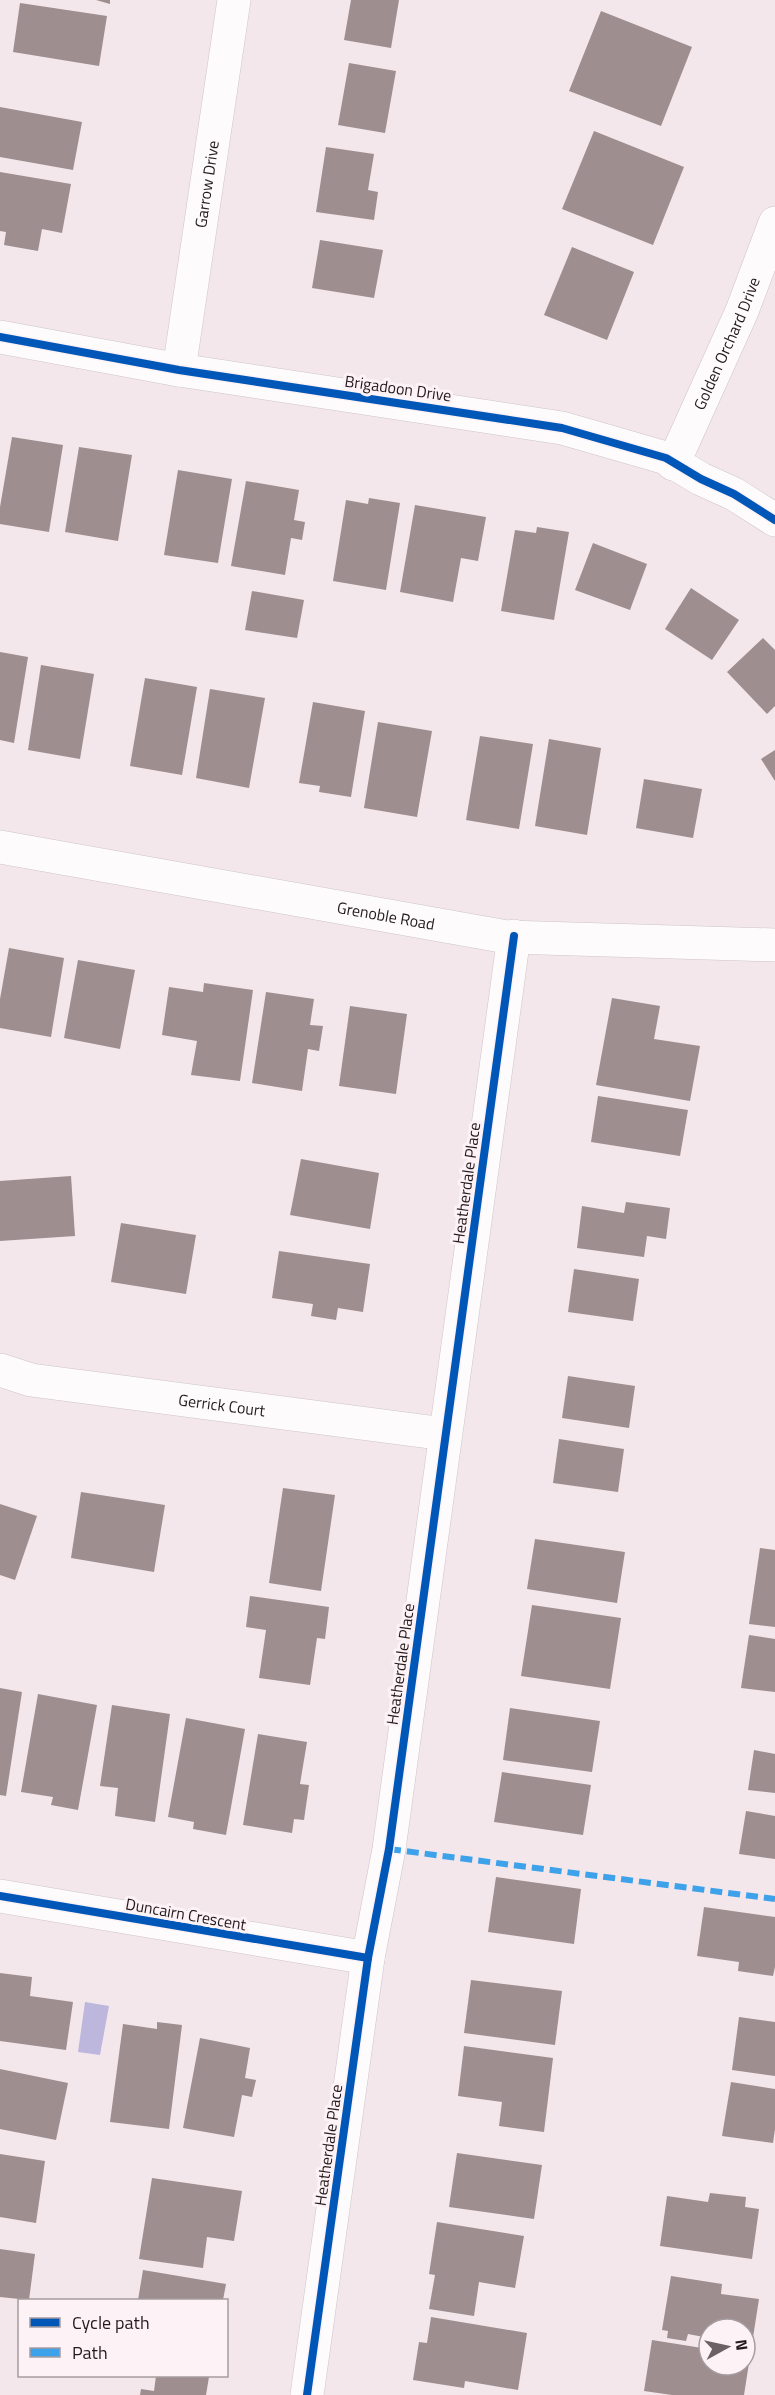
<svg xmlns="http://www.w3.org/2000/svg" width="775" height="2395" viewBox="0 0 775 2395" font-family="'Titillium Web',sans-serif">
<style>
.water{fill:#bdb7de}
.building{fill:#9e8e8f}
.lines{fill:none;stroke-linecap:round;stroke-linejoin:round}
.minor-casing{stroke:#cec4c8;stroke-width:34}
.minor{stroke:#fdfbfc;stroke-width:33}
.quiet{stroke:#3ea2ea;stroke-width:6;stroke-dasharray:12 6;stroke-linecap:butt}
.cycleway-casing{stroke:#fdf3f6;stroke-width:11}
.cycleway{stroke:#0057b8;stroke-width:8}
.labels{text-anchor:middle;stroke-width:6;stroke-linejoin:round;paint-order:stroke}
.street-label{font-size:16px;fill:#231a1d;stroke:#fdf3f6}
</style>
<rect width="100%" height="100%" fill="#f3e7eb"/>
<path class="water" d="M 85,2002 L 109,2006 L 100,2055 L 78,2052 Z"/>
<g class="building">
<path d="M 96,0 L 110,0 L 110,4 Z"/>
<path d="M 351,0 L 399,0 L 391,48 L 344,40 Z"/>
<path d="M 20,3 L 107,16 L 99,66 L 13,52 Z"/>
<path d="M 601,11 L 692,47 L 661,126 L 569,91 Z"/>
<path d="M 349,63 L 396,71 L 385,133 L 338,125 Z"/>
<path d="M 0,107 L 82,122 L 73,170 L 0,157 Z"/>
<path d="M 594,131 L 684,167 L 653,245 L 562,209 Z"/>
<path d="M 326,147 L 374,154 L 368,190 L 378,192 L 374,220 L 316,212 Z"/>
<path d="M 0,172 L 71,184 L 62,233 L 42,229 L 38,251 L 4,245 L 6,232 L 0,231 Z"/>
<path d="M 320,240 L 383,250 L 374,298 L 312,288 Z"/>
<path d="M 572,247 L 634,272 L 607,340 L 544,315 Z"/>
<path d="M 12,437 L 63,445 L 49,532 L 0,524 L 0,507 Z"/>
<path d="M 79,447 L 132,455 L 118,541 L 65,532 Z"/>
<path d="M 178,470 L 232,479 L 218,563 L 164,555 Z"/>
<path d="M 246,481 L 299,490 L 294,520 L 305,522 L 302,540 L 291,538 L 285,575 L 231,566 Z"/>
<path d="M 369,498 L 400,503 L 386,590 L 333,581 L 346,500 L 368,504 Z"/>
<path d="M 415,505 L 486,517 L 478,561 L 461,558 L 453,602 L 400,592 Z"/>
<path d="M 537,527 L 569,532 L 554,620 L 501,611 L 515,530 L 536,533 Z"/>
<path d="M 593,543 L 647,564 L 630,610 L 575,590 Z"/>
<path d="M 691,588 L 739,620 L 712,660 L 665,629 Z"/>
<path d="M 252,591 L 304,600 L 297,638 L 245,630 Z"/>
<path d="M 763,638 L 775,650 L 775,706 L 767,714 L 727,672 Z"/>
<path d="M 0,652 L 28,657 L 14,743 L 0,740 Z"/>
<path d="M 41,665 L 94,674 L 80,759 L 28,750 Z"/>
<path d="M 145,678 L 197,687 L 182,775 L 130,766 Z"/>
<path d="M 210,689 L 265,698 L 249,788 L 196,778 Z"/>
<path d="M 313,702 L 365,711 L 351,797 L 319,792 L 320,786 L 299,783 Z"/>
<path d="M 378,722 L 432,731 L 417,817 L 364,808 Z"/>
<path d="M 480,736 L 533,744 L 519,829 L 466,820 Z"/>
<path d="M 549,739 L 601,748 L 587,835 L 535,826 Z"/>
<path d="M 775,750 L 775,781 L 761,759 Z"/>
<path d="M 644,779 L 702,789 L 693,838 L 636,828 Z"/>
<path d="M 9,948 L 64,958 L 51,1037 L 0,1028 L 0,999 Z"/>
<path d="M 78,960 L 135,970 L 120,1049 L 64,1038 Z"/>
<path d="M 204,983 L 253,990 L 240,1081 L 191,1075 L 197,1041 L 162,1035 L 169,987 L 203,992 Z"/>
<path d="M 266,992 L 314,999 L 310,1025 L 323,1026 L 319,1051 L 308,1049 L 302,1091 L 252,1083 Z"/>
<path d="M 612,998 L 660,1006 L 654,1039 L 700,1046 L 690,1101 L 596,1085 Z"/>
<path d="M 350,1006 L 407,1014 L 396,1094 L 339,1086 Z"/>
<path d="M 598,1096 L 688,1110 L 680,1156 L 591,1142 Z"/>
<path d="M 301,1159 L 379,1173 L 370,1229 L 290,1215 Z"/>
<path d="M 71,1176 L 75,1236 L 0,1241 L 0,1181 Z"/>
<path d="M 626,1202 L 670,1208 L 666,1239 L 647,1236 L 644,1257 L 577,1248 L 582,1206 L 624,1213 Z"/>
<path d="M 121,1223 L 196,1235 L 186,1294 L 111,1282 Z"/>
<path d="M 279,1251 L 370,1264 L 363,1312 L 338,1308 L 336,1320 L 311,1316 L 313,1304 L 272,1298 Z"/>
<path d="M 574,1269 L 639,1279 L 633,1321 L 568,1312 Z"/>
<path d="M 568,1376 L 635,1386 L 629,1428 L 562,1418 Z"/>
<path d="M 559,1439 L 624,1449 L 618,1492 L 553,1483 Z"/>
<path d="M 283,1488 L 335,1495 L 321,1591 L 269,1583 Z"/>
<path d="M 81,1492 L 165,1505 L 154,1572 L 71,1558 Z"/>
<path d="M 0,1504 L 37,1516 L 15,1580 L 0,1575 Z"/>
<path d="M 535,1539 L 625,1552 L 617,1603 L 527,1589 Z"/>
<path d="M 760,1548 L 775,1550 L 775,1627 L 749,1624 Z"/>
<path d="M 250,1596 L 329,1607 L 325,1639 L 317,1638 L 310,1685 L 259,1678 L 266,1630 L 246,1627 Z"/>
<path d="M 532,1605 L 621,1618 L 610,1689 L 521,1676 Z"/>
<path d="M 749,1635 L 775,1639 L 775,1692 L 741,1688 Z"/>
<path d="M 0,1688 L 22,1692 L 6,1796 L 0,1795 Z"/>
<path d="M 38,1694 L 97,1705 L 78,1810 L 51,1805 L 53,1797 L 21,1792 Z"/>
<path d="M 112,1705 L 170,1714 L 155,1822 L 115,1816 L 118,1788 L 100,1786 Z"/>
<path d="M 510,1708 L 600,1721 L 592,1772 L 503,1760 Z"/>
<path d="M 186,1718 L 245,1729 L 226,1835 L 193,1829 L 194,1822 L 168,1817 Z"/>
<path d="M 258,1734 L 307,1742 L 300,1784 L 309,1785 L 304,1820 L 294,1819 L 292,1833 L 243,1825 Z"/>
<path d="M 754,1750 L 775,1754 L 775,1793 L 748,1790 Z"/>
<path d="M 502,1772 L 591,1785 L 583,1835 L 494,1822 Z"/>
<path d="M 746,1811 L 775,1816 L 775,1859 L 739,1854 Z"/>
<path d="M 496,1877 L 581,1889 L 574,1944 L 488,1932 Z"/>
<path d="M 704,1907 L 775,1917 L 775,1967 L 773,1976 L 738,1971 L 739,1962 L 697,1956 Z"/>
<path d="M 0,1973 L 32,1977 L 30,1996 L 73,2002 L 66,2050 L 0,2041 Z"/>
<path d="M 471,1980 L 562,1991 L 555,2045 L 464,2033 Z"/>
<path d="M 739,2017 L 775,2022 L 775,2076 L 732,2070 Z"/>
<path d="M 157,2022 L 182,2025 L 169,2129 L 110,2122 L 123,2024 L 157,2029 Z"/>
<path d="M 200,2038 L 250,2048 L 245,2078 L 256,2080 L 252,2097 L 242,2095 L 234,2137 L 183,2128 Z"/>
<path d="M 464,2046 L 553,2058 L 544,2132 L 499,2126 L 502,2102 L 458,2096 Z"/>
<path d="M 0,2069 L 68,2083 L 56,2140 L 0,2129 Z"/>
<path d="M 731,2082 L 775,2089 L 775,2129 L 773,2143 L 722,2136 Z"/>
<path d="M 457,2153 L 542,2165 L 534,2219 L 449,2207 Z"/>
<path d="M 0,2154 L 45,2161 L 36,2223 L 0,2217 Z"/>
<path d="M 152,2178 L 242,2191 L 234,2241 L 207,2237 L 203,2268 L 139,2259 Z"/>
<path d="M 710,2193 L 746,2197 L 745,2207 L 759,2209 L 752,2259 L 660,2246 L 667,2196 L 708,2202 Z"/>
<path d="M 437,2222 L 524,2236 L 515,2288 L 479,2282 L 474,2316 L 429,2309 L 435,2275 L 429,2274 Z"/>
<path d="M 0,2249 L 35,2254 L 29,2300 L 0,2297 Z"/>
<path d="M 143,2270 L 226,2284 L 223,2300 L 138,2300 Z"/>
<path d="M 671,2276 L 722,2284 L 721,2294 L 759,2299 L 744,2395 L 672,2395 L 644,2391 L 652,2340 L 702,2348 L 700,2354 L 705,2355 L 709,2339 L 709,2365 L 745,2365 L 745,2329 L 709,2329 L 709,2338 L 688,2334 L 686,2341 L 667,2338 L 668,2331 L 662,2330 Z"/>
<path d="M 431,2317 L 527,2333 L 518,2390 L 465,2381 L 464,2388 L 413,2380 L 419,2342 L 427,2343 Z"/>
<path d="M 156,2376 L 209,2377 L 206,2395 L 140,2395 L 141,2389 L 154,2391 Z"/>
</g>
<g class="lines">
<defs>
<g id="minor">
<path d="M 0,337 L 179,370 L 562,428 L 666,458 L 701,479 L 734,494 L 775,520"/>
<path id="s1" d="M 179,370 L 234,0"/>
<path id="s2" d="M 673,464 L 742,311 L 775,223"/>
<path id="s3" d="M 0,847 L 507,937 L 775,945"/>
<path id="s4" d="M 0,1370 L 31,1380 L 445,1434"/>
<path d="M 0,1896 L 368,1958"/>
<path d="M 307,2395 L 368,1958 L 389,1849 L 514,936"/>
</g>
</defs>
<use href="#minor" class="minor-casing"/>
<use href="#minor" class="minor"/>
<path class="quiet" d="M 389,1849 L 775,1899"/>
<defs>
<g id="cycleway">
<path d="M 0,337 L 179,370 L 562,428 L 666,458 L 701,479 L 734,494 L 775,520"/>
<path d="M 0,1896 L 368,1958"/>
<path d="M 307,2395 L 368,1958 L 389,1849 L 514,936"/>
</g>
</defs>
<use href="#cycleway" class="cycleway-casing"/>
<use href="#cycleway" class="cycleway"/>
</g>
<g class="labels">
<g class="street-label">
<text dy="6" stroke="none"><textPath href="#s1" startOffset="188">Garrow Drive</textPath></text>
<text dy="6" stroke="none"><textPath href="#s2" startOffset="132">Golden Orchard Drive</textPath></text>
<text transform="translate(398 388) rotate(8)" y="6">Brigadoon Drive</text>
<text dy="6" stroke="none"><textPath href="#s3" startOffset="392">Grenoble Road</textPath></text>
<text transform="translate(466 1183) rotate(-82)" y="6">Heatherdale Place</text>
<text dy="6" stroke="none"><textPath href="#s4" startOffset="225">Gerrick Court</textPath></text>
<text transform="translate(400 1664) rotate(-82)" y="6">Heatherdale Place</text>
<text transform="translate(186 1914) rotate(10)" y="6">Duncairn Crescent</text>
<text transform="translate(328 2145) rotate(-82)" y="6">Heatherdale Place</text>
</g>
</g>
<rect x="18" y="2299" width="210" height="78" fill="#fdf3f6" stroke="#a69c9f" stroke-width="1.5"/>
<rect x="30" y="2318" width="30" height="9" fill="#0057b8" stroke="#a69c9f" stroke-width="1.5"/>
<text x="72" y="2329" font-size="18" fill="#231a1d">Cycle path</text>
<rect x="30" y="2348" width="30" height="9" fill="#3ea2ea" stroke="#a69c9f" stroke-width="1.5"/>
<text x="72" y="2359" font-size="18" fill="#231a1d">Path</text>
<g transform="translate(727 2347) rotate(82)"><circle r="28" fill="#fdf3f6" stroke="#a69c9f" stroke-width="1.5"/>
<path d="M0-4.5L10 22L0 15L-10 22Z" fill="#6c6265"/>
<text y="-9" font-size="16" font-weight="bold" text-anchor="middle" fill="#231a1d">N</text>
</g>
</svg>
